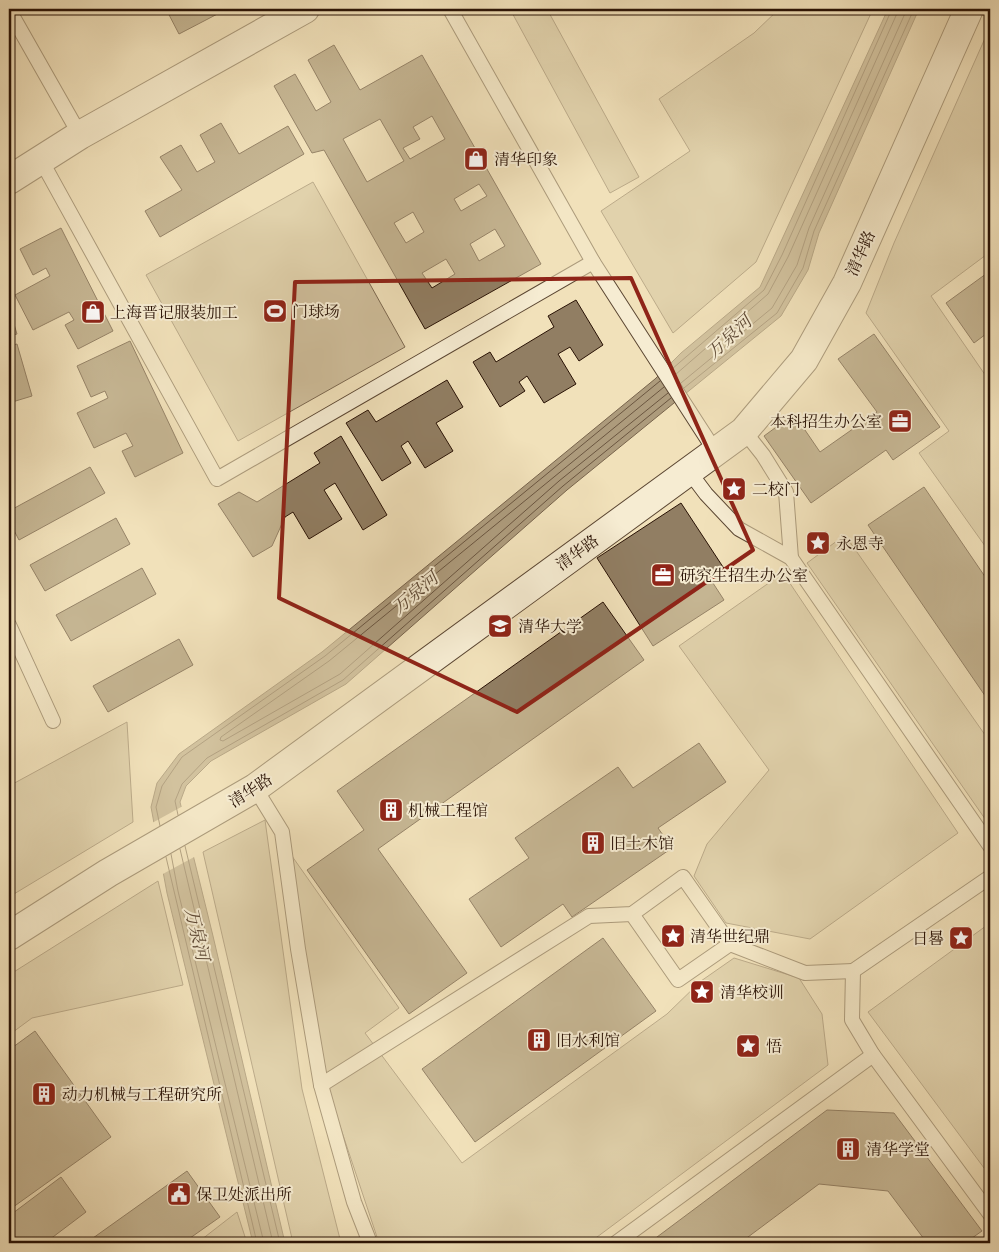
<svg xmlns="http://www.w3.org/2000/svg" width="999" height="1252" viewBox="0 0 999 1252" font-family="Cardo,'Noto Serif SC',serif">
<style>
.green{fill:#cfbe9b;stroke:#7c6850}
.water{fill:#ad9b7c;stroke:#78644c}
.pier{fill:#f1e1ba}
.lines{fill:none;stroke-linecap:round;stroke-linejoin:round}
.shore{stroke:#6b5640;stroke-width:1}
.building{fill:#917e63;stroke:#291205;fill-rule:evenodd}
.service-casing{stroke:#5b4632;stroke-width:16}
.minor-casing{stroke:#5b4632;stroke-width:30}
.service{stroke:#f6ecd2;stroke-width:14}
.minor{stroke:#f6ecd2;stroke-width:28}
.marked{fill:none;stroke:#8f2418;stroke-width:4;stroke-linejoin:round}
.labels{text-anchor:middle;stroke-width:4;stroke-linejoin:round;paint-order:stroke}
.poi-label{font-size:16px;fill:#291205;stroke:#f6ecd2;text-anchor:start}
.street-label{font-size:16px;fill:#291205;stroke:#f6ecd2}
.water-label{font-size:18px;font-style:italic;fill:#5e4935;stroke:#f6ecd2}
</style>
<rect width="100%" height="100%" fill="#f1e1ba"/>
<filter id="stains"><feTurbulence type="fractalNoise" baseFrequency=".004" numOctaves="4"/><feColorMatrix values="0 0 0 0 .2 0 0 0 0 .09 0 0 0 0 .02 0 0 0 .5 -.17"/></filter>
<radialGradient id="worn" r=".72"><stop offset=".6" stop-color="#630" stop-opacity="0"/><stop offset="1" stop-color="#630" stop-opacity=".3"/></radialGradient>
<g class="green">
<path d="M 510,9 L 547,9 L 639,177 L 610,193 Z"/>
<path d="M 779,9 L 873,9 L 756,262 L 673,333 L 601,211 L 690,151 L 659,99 L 754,33 Z"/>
<path d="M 990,27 L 990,252 L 931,296 L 990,382 L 990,553 L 919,453 L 949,431 L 866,313 L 894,243 Z"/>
<path d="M 313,182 L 405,347 L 238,441 L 146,275 Z"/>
<path d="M 845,535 L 990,742 L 990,826 L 807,563 Z"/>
<path d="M 783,573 L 958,833 L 810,939 L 726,923 L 694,876 L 707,844 L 769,770 L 679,646 Z"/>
<path d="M 127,722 L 133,822 L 9,897 L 9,786 Z"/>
<path d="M 265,820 L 302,1089 L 341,1243 L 293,1243 L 203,852 Z"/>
<path d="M 287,849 L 399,1008 L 365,1033 L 462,1163 L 667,1014 L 701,981 L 734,958 L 799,978 L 822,1014 L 828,1065 L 589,1243 L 379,1243 L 330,1096 Z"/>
<path d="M 158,881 L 183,985 L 32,1018 L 9,1035 L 9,975 Z"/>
<path d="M 990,923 L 990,1176 L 868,1012 Z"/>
<path d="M 237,1212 L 247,1243 L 197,1243 Z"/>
</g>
<path class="water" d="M 888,9 L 919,9 L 819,233 L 808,270 L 781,316 L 567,490 L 346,684 L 211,761 L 186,786 L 180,802 L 213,936 L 285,1243 L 253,1243 L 167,893 L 151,807 L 157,783 L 179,754 L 322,652 L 655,379 L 681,353 L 760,287 Z"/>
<path class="pier" d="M 183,806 L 196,856 L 161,875 L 152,823 Z"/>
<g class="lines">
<g class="shore">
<path d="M 672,369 L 764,290 L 782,255 L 892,9"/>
<path d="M 675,375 L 768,294 L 788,257 L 899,9"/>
<path d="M 681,383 L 772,308 L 797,265 L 809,228 L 907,9"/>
<path d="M 664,387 L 329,661 L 221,737 L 220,740 L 223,741 L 340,674 L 559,481 L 668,393"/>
<path d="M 684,388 L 777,313 L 803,268 L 814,231 L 914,9"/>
<path d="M 178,815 L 175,801 L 182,784 L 207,758 L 343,680 L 563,486 L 671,398"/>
<path d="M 160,826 L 156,807 L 162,786 L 182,757 L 325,656 L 660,381"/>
<path d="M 185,846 L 280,1243"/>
<path d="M 180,849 L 273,1243"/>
<path d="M 171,854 L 178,891 L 264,1243"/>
<path d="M 166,857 L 257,1243"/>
</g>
</g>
<g class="building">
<path d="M 166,9 L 227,9 L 179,34 Z"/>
<path d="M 334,45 L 360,90 L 422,55 L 541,264 L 425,329 L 324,150 L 312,153 L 274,86 L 295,74 L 316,111 L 331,102 L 308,60 ZM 432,116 L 445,139 L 410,159 L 403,148 L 420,139 L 413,127 ZM 380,119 L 404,161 L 367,182 L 343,139 ZM 479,184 L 487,196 L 461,211 L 454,199 ZM 413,212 L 424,232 L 406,243 L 394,223 ZM 495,229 L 505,246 L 479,261 L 470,244 ZM 446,259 L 455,274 L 432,288 L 422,273 Z"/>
<path d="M 221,123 L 239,154 L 288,126 L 304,154 L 160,237 L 145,211 L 182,190 L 160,157 L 181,145 L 197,172 L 215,162 L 200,135 Z"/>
<path d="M 61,228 L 113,331 L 78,349 L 65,325 L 74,320 L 69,312 L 33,330 L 15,295 L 50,276 L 46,268 L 33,275 L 20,249 Z"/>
<path d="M 990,271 L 990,331 L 974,343 L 946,303 Z"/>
<path d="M 576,300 L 603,345 L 579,361 L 570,347 L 558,354 L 576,384 L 544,403 L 527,376 L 519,382 L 525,391 L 500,407 L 473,362 L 490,352 L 496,362 L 554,327 L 548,316 Z"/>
<path d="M 9,308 L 17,334 L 9,336 Z"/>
<path d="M 874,334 L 940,427 L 893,460 L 886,450 L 811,503 L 764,436 L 794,414 L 820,452 L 877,412 L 838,359 Z"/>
<path d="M 130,341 L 183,453 L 135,477 L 122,451 L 133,446 L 126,433 L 94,448 L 77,413 L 108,398 L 105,391 L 91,397 L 77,366 Z"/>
<path d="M 17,344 L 32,396 L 9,403 L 9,346 Z"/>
<path d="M 447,380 L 463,407 L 436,423 L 453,451 L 425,468 L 408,441 L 401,446 L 411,463 L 382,481 L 346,423 L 368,410 L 376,422 Z"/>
<path d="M 341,436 L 387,515 L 363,530 L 335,483 L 324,490 L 342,519 L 309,539 L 293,512 L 285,517 L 272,546 L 253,557 L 218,504 L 239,492 L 257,502 L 320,463 L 314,453 Z"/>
<path d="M 90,467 L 105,493 L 19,540 L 9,521 L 9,511 Z"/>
<path d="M 924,487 L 990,584 L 990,703 L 868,525 Z"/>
<path d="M 681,503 L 725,570 L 711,580 L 724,600 L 653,646 L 597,558 Z"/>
<path d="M 116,518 L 130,544 L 45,591 L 30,565 Z"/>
<path d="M 142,568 L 156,594 L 71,641 L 56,615 Z"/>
<path d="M 603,602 L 644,660 L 378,849 L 467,973 L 409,1014 L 307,870 L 364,830 L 337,791 Z"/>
<path d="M 179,639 L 193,665 L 108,712 L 93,686 Z"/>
<path d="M 699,743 L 726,782 L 658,828 L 672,848 L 572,917 L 563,904 L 501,947 L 469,899 L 529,858 L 515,838 L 618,767 L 633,788 Z"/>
<path d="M 603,938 L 656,1011 L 475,1142 L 422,1069 Z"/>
<path d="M 35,1031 L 111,1137 L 9,1210 L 9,1050 Z"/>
<path d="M 827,1110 L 894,1113 L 982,1231 L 965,1243 L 927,1243 L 888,1191 L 819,1184 L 740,1243 L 649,1243 Z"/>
<path d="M 187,1171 L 220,1217 L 183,1243 L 86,1243 Z"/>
<path d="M 61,1177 L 86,1212 L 45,1243 L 9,1243 L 9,1216 Z"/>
</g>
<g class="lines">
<defs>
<g id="service">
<path d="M 450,9 L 593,262 L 715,451"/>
<path d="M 9,10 L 80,135"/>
<path d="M 41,160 L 217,479 L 593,262"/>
<path d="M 744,431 L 763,455 L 786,492 L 791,558"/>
<path d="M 688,470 L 706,494 L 739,529 L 791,558 L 990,846"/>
<path d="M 9,625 L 53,721"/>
<path d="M 255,788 L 282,832 L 298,949 L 321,1085 L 354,1202 L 370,1243"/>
<path d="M 990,877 L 853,971 L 852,1020 L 873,1055 L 990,1214"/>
<path d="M 632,914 L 678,980 L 730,944"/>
<path d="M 321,1085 L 589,916 L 632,914 L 683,877 L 730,944 L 805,973 L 853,971"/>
<path d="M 616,1243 L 873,1055"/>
</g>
<g id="minor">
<path d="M 9,180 L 80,135 L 305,9"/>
<path d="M 9,936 L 108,873 L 255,788 L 744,431 L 804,360 L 847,283 L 969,9"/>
</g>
</defs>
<use href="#service" class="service-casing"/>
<use href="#minor" class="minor-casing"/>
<use href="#service" class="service"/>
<use href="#minor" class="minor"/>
</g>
<path d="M0 0H999V1252H0ZM 631,278 L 753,550 L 517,712 L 279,598 L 295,282 Z" fill="#f1e1ba" fill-opacity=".55" fill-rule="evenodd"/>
<path class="marked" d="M 631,278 L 753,550 L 517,712 L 279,598 L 295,282 Z"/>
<defs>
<symbol id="shop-square" viewBox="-11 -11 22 22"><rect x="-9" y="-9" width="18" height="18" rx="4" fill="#8f2418" stroke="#f6ecd2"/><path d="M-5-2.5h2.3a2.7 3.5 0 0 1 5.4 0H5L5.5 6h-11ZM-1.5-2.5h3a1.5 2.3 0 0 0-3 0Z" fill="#fff"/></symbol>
<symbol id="stadium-square" viewBox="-11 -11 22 22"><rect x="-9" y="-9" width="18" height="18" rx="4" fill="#8f2418" stroke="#f6ecd2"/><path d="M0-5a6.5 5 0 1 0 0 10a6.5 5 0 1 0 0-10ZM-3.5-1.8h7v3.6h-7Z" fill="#fff"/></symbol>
<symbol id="office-square" viewBox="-11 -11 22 22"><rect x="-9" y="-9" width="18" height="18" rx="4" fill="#8f2418" stroke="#f6ecd2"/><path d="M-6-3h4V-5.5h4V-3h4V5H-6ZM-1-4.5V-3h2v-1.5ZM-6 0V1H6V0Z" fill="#fff"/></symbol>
<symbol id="sight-square" viewBox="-11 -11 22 22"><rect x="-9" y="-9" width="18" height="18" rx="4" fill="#8f2418" stroke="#f6ecd2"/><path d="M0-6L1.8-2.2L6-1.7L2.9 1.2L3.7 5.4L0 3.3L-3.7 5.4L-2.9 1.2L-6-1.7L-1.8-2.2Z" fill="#fff"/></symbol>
<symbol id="university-square" viewBox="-11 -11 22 22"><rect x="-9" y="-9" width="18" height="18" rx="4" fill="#8f2418" stroke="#f6ecd2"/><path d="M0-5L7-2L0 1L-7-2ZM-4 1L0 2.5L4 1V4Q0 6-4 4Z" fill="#fff"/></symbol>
<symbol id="building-square" viewBox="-11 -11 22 22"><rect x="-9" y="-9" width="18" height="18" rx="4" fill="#8f2418" stroke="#f6ecd2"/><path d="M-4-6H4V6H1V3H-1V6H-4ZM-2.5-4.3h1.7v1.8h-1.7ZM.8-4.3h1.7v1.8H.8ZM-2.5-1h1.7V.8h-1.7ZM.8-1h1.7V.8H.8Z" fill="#fff"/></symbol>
<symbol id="civic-square" viewBox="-11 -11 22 22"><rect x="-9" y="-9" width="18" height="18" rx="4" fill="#8f2418" stroke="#f6ecd2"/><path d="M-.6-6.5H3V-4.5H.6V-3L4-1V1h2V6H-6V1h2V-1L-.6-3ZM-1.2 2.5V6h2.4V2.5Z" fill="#fff"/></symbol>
</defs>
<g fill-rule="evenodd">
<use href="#shop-square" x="462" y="145" width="28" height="28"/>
<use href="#stadium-square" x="261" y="297" width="28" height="28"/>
<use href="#shop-square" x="79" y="298" width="28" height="28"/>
<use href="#office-square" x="886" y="407" width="28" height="28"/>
<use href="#sight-square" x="720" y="475" width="28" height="28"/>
<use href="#sight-square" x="804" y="529" width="28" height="28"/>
<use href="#office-square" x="649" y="561" width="28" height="28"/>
<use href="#university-square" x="486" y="612" width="28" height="28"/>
<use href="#building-square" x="377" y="796" width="28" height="28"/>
<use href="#building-square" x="579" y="829" width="28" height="28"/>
<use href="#sight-square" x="659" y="922" width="28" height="28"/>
<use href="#sight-square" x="947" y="924" width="28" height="28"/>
<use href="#sight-square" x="688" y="978" width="28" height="28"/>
<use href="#building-square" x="525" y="1026" width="28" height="28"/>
<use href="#sight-square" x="734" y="1032" width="28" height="28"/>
<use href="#building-square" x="30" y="1080" width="28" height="28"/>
<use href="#building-square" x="834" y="1135" width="28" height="28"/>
<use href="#civic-square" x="165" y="1180" width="28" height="28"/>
</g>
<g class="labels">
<g class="poi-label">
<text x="494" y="165">清华印象</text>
<text x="292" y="317">门球场</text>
<text x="110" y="318">上海晋记服装加工</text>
<text x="882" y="427" text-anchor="end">本科招生办公室</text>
<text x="752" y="495">二校门</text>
<text x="836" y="549">永恩寺</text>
<text x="680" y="581">研究生招生办公室</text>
<text x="518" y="632">清华大学</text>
<text x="408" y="816">机械工程馆</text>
<text x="610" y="849">旧土木馆</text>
<text x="690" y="942">清华世纪鼎</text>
<text x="944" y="944" text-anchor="end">日晷</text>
<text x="720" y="998">清华校训</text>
<text x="556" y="1046">旧水利馆</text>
<text x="766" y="1052">悟</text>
<text x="62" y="1100">动力机械与工程研究所</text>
<text x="866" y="1155">清华学堂</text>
<text x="196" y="1200">保卫处派出所</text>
</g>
<g class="street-label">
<text transform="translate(860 253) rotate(-66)" y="6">清华路</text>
<text transform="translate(577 552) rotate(-36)" y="6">清华路</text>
<text transform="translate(250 790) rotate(-33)" y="6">清华路</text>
</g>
<g class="water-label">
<text transform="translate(729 337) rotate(-43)" y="6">万泉河</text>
<text transform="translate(415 593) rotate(-40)" y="6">万泉河</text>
<text transform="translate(197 934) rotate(77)" y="6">万泉河</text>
</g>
</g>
<rect width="999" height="1252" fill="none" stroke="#f1e1ba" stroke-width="30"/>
<rect x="10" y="10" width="979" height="1232" fill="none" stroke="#291205" stroke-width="2.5"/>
<rect x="15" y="15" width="969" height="1222" fill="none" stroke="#291205"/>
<rect width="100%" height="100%" filter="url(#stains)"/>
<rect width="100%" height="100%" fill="url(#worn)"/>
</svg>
